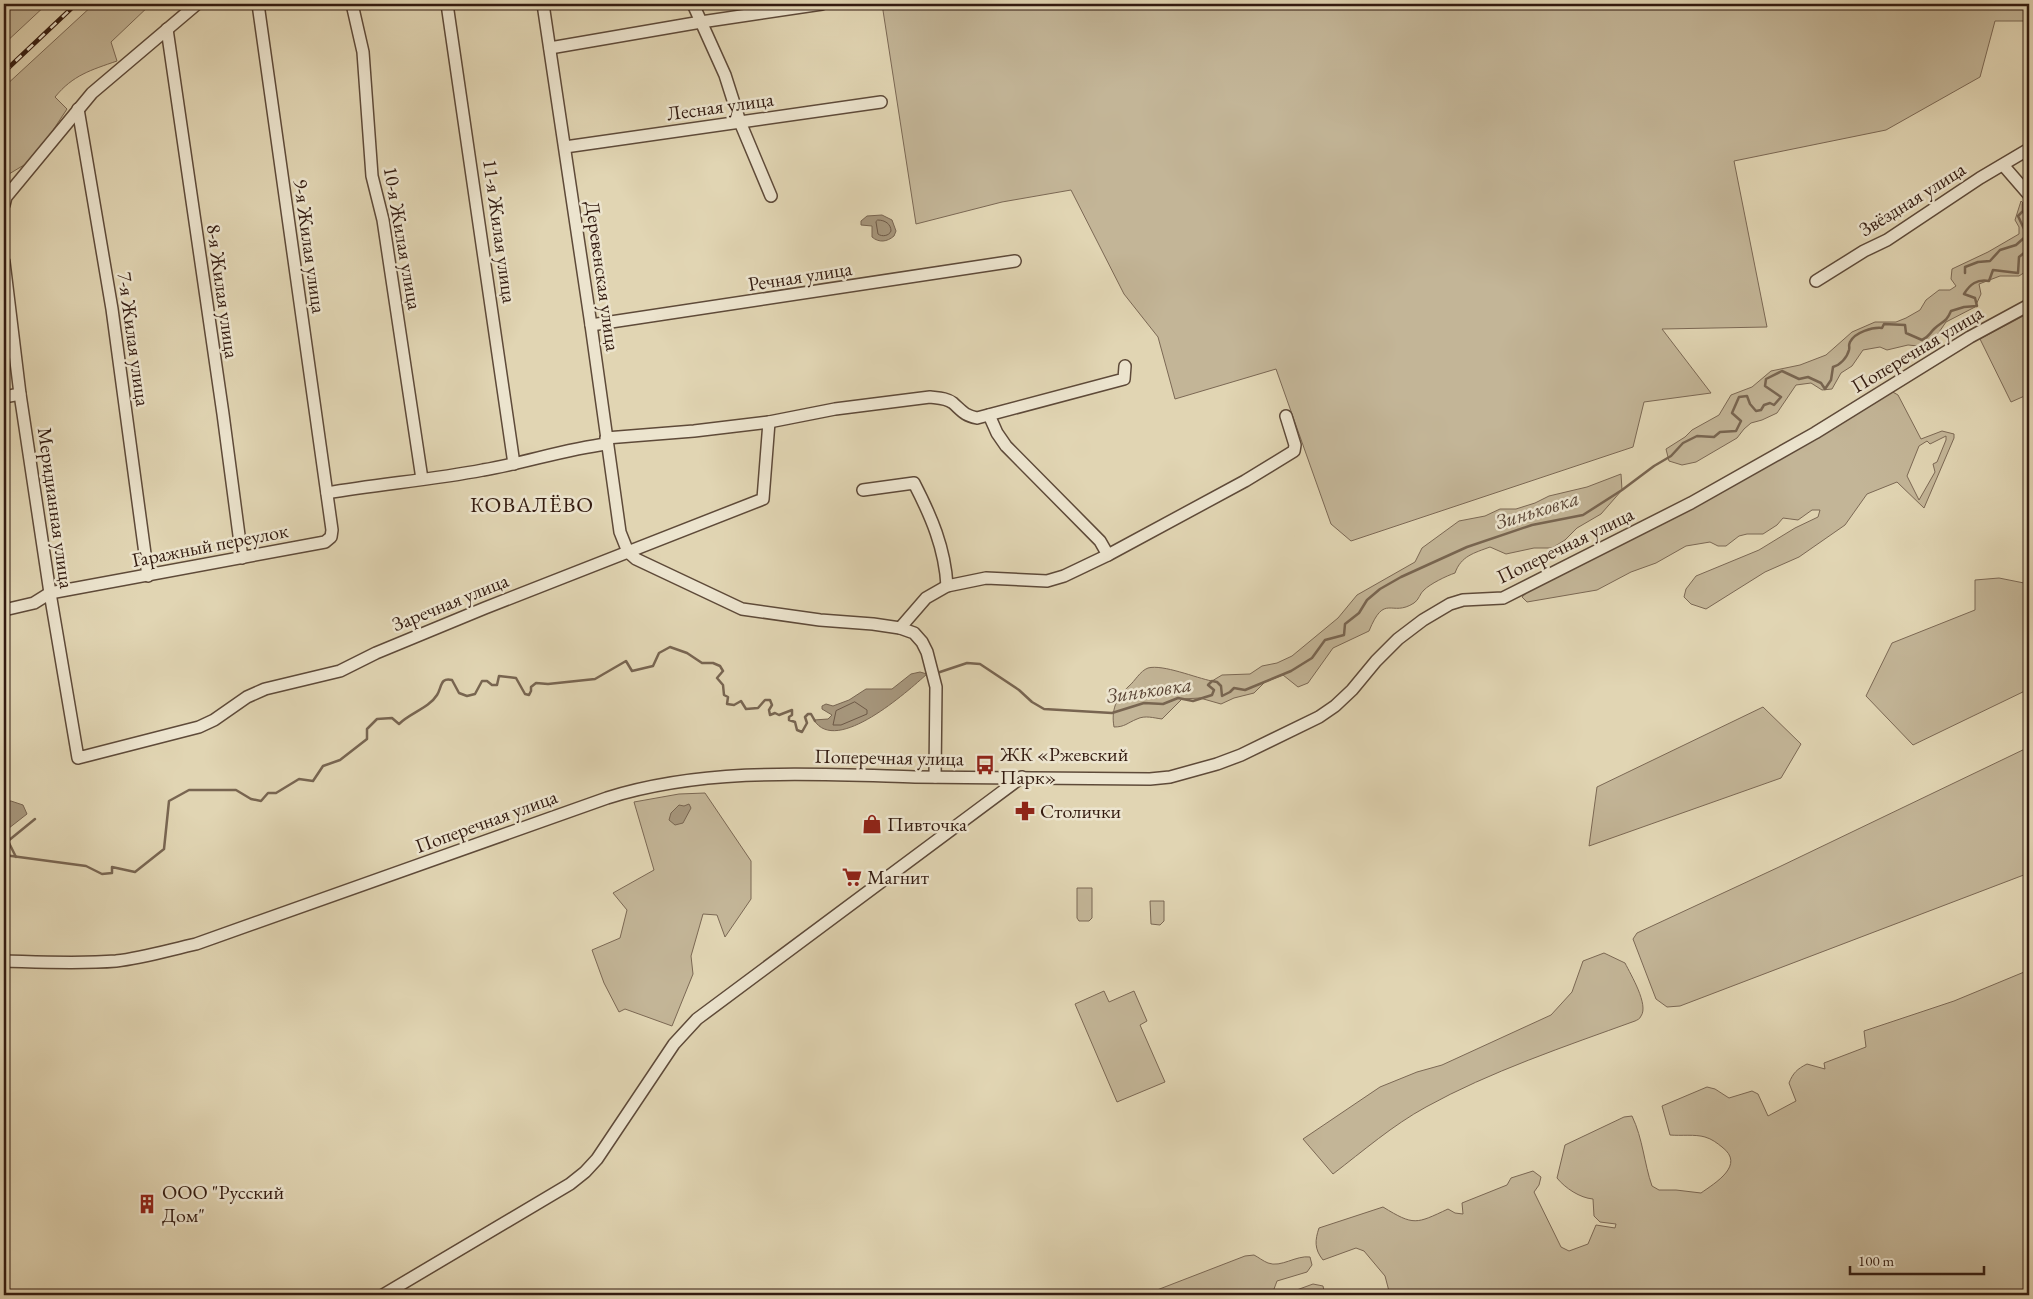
<svg xmlns="http://www.w3.org/2000/svg" width="2033" height="1299" viewBox="0 0 2033 1299" font-family="'EB Garamond',serif">
<style>
.green{fill:#c3b597;stroke:#7b6854;fill-rule:evenodd}
.water{fill:#a6967c;stroke:#786551}
.lines{fill:none;stroke-linecap:round;stroke-linejoin:round}
.shore{stroke:#6c5846;stroke-width:1}
.stream{stroke:#786551;stroke-width:2.5}
.minor-casing{stroke:#5e4a39;stroke-width:14}
.minor{stroke:#ece4ce;stroke-width:11}
.rail-casing{stroke:#331b10;stroke-width:4.5}
.rail{stroke:#ece4ce;stroke-width:2.5;stroke-dasharray:8;stroke-linecap:butt}
.labels{text-anchor:middle;stroke-width:5;stroke-linejoin:round;paint-order:stroke}
.street-label{font-size:20px;fill:#331b10;stroke:#ece4ce}
.poi-label{font-size:20px;fill:#331b10;stroke:#ece4ce;text-anchor:start}
.water-label{font-size:21px;font-style:italic;fill:#5b4636;stroke:#ece4ce}
.quarter-label{font-size:22px;letter-spacing:1px;fill:#331b10;stroke:#ece4ce}
</style>
<rect width="100%" height="100%" fill="#e1d5b3"/>
<filter id="stains"><feTurbulence type="fractalNoise" baseFrequency=".004" numOctaves="4"/><feColorMatrix values="0 0 0 0 .2 0 0 0 0 .09 0 0 0 0 .02 0 0 0 .5 -.17"/></filter>
<radialGradient id="worn" r=".72"><stop offset=".6" stop-color="#630" stop-opacity="0"/><stop offset="1" stop-color="#630" stop-opacity=".3"/></radialGradient>
<g class="green">
<path d="M 4,4 L 47,4 L 4,44 Z"/>
<path d="M 94,4 L 151,4 L 111,42 L 117,61 C 91,70 73,75 55,97 L 67,109 L 34,159 L 4,177 L 4,87 Z"/>
<path d="M 882,4 L 2029,4 L 2029,21 L 1995,21 L 1980,77 L 1886,130 L 1734,161 L 1767,327 L 1662,329 L 1711,393 L 1644,402 L 1633,447 L 1351,541 L 1331,524 L 1276,369 L 1175,399 L 1158,337 L 1124,294 L 1071,190 L 1002,202 L 916,224 Z"/>
<path d="M 2021,201 L 2029,209 L 2029,261 L 2027,262 L 2025,272 L 2019,276 L 2000,276 L 1979,284 L 1981,294 L 1975,307 L 1946,322 L 1935,338 L 1918,346 L 1908,345 L 1887,350 L 1880,347 L 1863,350 L 1852,366 L 1841,373 L 1832,389 L 1822,390 L 1811,383 L 1796,385 L 1777,413 L 1762,420 L 1751,423 L 1744,429 L 1737,438 L 1696,462 L 1682,465 L 1669,461 L 1666,449 L 1685,437 L 1692,430 L 1719,415 L 1731,395 L 1752,387 L 1771,371 L 1800,365 L 1826,355 L 1852,332 L 1875,322 L 1896,322 L 1906,318 L 1920,310 L 1926,300 L 1939,290 L 1950,290 L 1956,286 L 1951,279 L 1952,269 L 1988,252 L 2019,234 L 2019,227 L 2015,220 Z"/>
<path d="M 2029,313 L 2029,394 L 2011,402 L 1980,339 Z"/>
<path d="M 1891,391 L 1898,395 L 1921,439 L 1942,431 L 1954,434 L 1954,438 L 1924,508 L 1897,482 L 1867,494 L 1845,525 L 1799,557 L 1765,572 L 1706,609 L 1691,604 L 1684,597 L 1686,589 L 1696,576 L 1759,550 L 1795,528 L 1818,517 L 1820,510 L 1812,510 L 1798,520 L 1783,518 L 1777,525 L 1763,534 L 1747,534 L 1739,536 L 1726,546 L 1718,546 L 1710,542 L 1686,546 L 1656,563 L 1631,572 L 1597,590 L 1527,602 L 1522,597 L 1531,589 L 1710,499 L 1736,483 L 1854,416 ZM 1946,436 L 1946,440 L 1937,462 L 1933,464 L 1935,472 L 1919,500 L 1907,476 L 1919,446 L 1927,441 L 1930,444 Z"/>
<path d="M 1621,474 L 1622,490 L 1601,514 L 1577,528 L 1565,540 L 1552,548 L 1534,548 L 1506,554 L 1490,547 C 1474,553 1461,556 1455,573 C 1446,576 1430,584 1424,590 C 1420,593 1419,600 1414,603 C 1391,618 1385,592 1369,631 L 1333,648 L 1308,683 L 1298,687 L 1283,675 L 1265,682 L 1254,693 L 1234,698 L 1221,704 L 1200,698 L 1182,699 L 1162,719 C 1154,718 1145,715 1137,719 C 1127,723 1125,727 1114,727 C 1111,710 1116,698 1129,686 C 1135,681 1140,671 1148,668 C 1163,664 1196,678 1212,681 L 1222,675 L 1250,674 L 1262,666 L 1277,663 L 1292,656 L 1338,618 L 1357,595 L 1415,562 L 1422,548 L 1459,521 L 1485,516 L 1500,509 L 1516,509 L 1535,503 L 1549,496 L 1587,487 Z"/>
<path d="M 1999,578 L 2029,584 L 2029,689 L 1913,745 L 1866,696 L 1892,643 L 1975,610 L 1975,580 Z"/>
<path d="M 1763,707 L 1801,744 L 1781,778 L 1589,846 L 1597,787 Z"/>
<path d="M 2029,747 L 2029,873 L 1680,1006 L 1667,1007 L 1656,999 L 1633,939 L 1637,933 L 1779,867 Z"/>
<path d="M 705,793 L 751,861 L 751,899 L 725,937 L 717,915 L 703,914 L 691,956 L 693,974 L 672,1026 L 625,1009 L 619,1012 L 604,983 L 592,950 L 620,938 L 627,910 L 613,893 L 654,870 L 634,802 L 679,794 Z"/>
<path d="M 1077,888 L 1092,888 L 1092,918 L 1089,921 L 1079,921 L 1077,918 Z"/>
<path d="M 1150,901 L 1164,901 L 1164,921 L 1160,925 L 1151,924 Z"/>
<path d="M 1604,953 L 1625,963 C 1631,975 1649,1005 1641,1016 C 1640,1019 1637,1020 1635,1021 C 1566,1046 1489,1072 1426,1107 C 1393,1125 1363,1151 1333,1174 L 1303,1139 L 1380,1087 L 1417,1072 L 1442,1065 L 1551,1015 L 1572,992 L 1583,961 Z"/>
<path d="M 2029,970 L 2029,1295 L 1390,1295 L 1385,1276 L 1364,1251 L 1356,1248 L 1323,1260 C 1314,1249 1315,1240 1319,1228 L 1383,1207 C 1414,1226 1416,1224 1448,1209 L 1455,1213 L 1463,1214 L 1462,1203 L 1507,1185 L 1511,1178 L 1533,1171 L 1541,1177 L 1539,1185 L 1534,1192 L 1561,1247 L 1569,1251 L 1588,1244 L 1596,1225 L 1615,1228 L 1616,1224 L 1600,1222 L 1594,1216 L 1593,1199 C 1580,1198 1565,1188 1557,1178 L 1565,1145 L 1624,1117 L 1632,1116 C 1643,1139 1644,1163 1652,1186 L 1659,1190 L 1676,1190 L 1701,1193 C 1715,1183 1746,1165 1722,1147 C 1717,1143 1712,1139 1705,1137 C 1695,1134 1681,1136 1670,1135 L 1662,1106 L 1707,1087 L 1715,1089 L 1729,1098 L 1752,1091 L 1758,1094 L 1768,1116 L 1796,1101 L 1789,1083 C 1793,1073 1797,1069 1807,1064 L 1825,1069 L 1824,1063 L 1866,1047 L 1864,1031 L 1954,1001 Z"/>
<path d="M 1104,991 L 1109,1002 L 1134,991 L 1147,1021 L 1140,1025 L 1165,1082 L 1117,1102 L 1075,1004 Z"/>
<path d="M 1254,1255 C 1258,1257 1263,1261 1268,1263 C 1281,1268 1296,1255 1310,1257 L 1312,1265 L 1307,1272 L 1277,1281 L 1274,1289 L 1279,1295 L 1144,1295 L 1245,1256 Z"/>
<path d="M 1313,1284 L 1323,1286 L 1325,1295 L 1283,1295 Z"/>
</g>
<g class="water">
<path d="M 882,215 L 892,220 L 896,231 L 894,236 C 887,242 879,243 872,237 L 872,226 L 861,225 L 861,221 L 867,216 Z"/>
<path d="M 920,672 L 927,674 C 908,691 836,756 814,720 L 828,719 L 832,715 L 822,709 L 822,706 L 826,704 L 833,706 L 849,700 L 866,689 L 892,689 L 911,674 Z"/>
<path d="M 4,801 L 11,801 L 23,805 L 27,814 L 4,832 Z"/>
<path d="M 689,804 L 691,808 L 683,823 L 675,825 L 669,820 L 671,813 L 679,805 L 684,806 Z"/>
</g>
<g class="lines">
<g class="shore">
<path d="M 878,220 C 885,220 891,224 891,231 C 889,236 882,237 878,234 L 876,222 Z"/>
<path d="M 855,702 L 867,710 L 867,714 L 841,725 L 833,725 L 836,711 Z"/>
</g>
<g class="stream">
<path d="M 1965,273 L 1965,267 L 1978,262 L 1990,261 L 2000,250 L 2016,245 L 2025,237 L 2025,231 L 2018,216 L 2023,211 L 2023,204 L 2029,203"/>
<path d="M 937,673 L 967,663 L 980,664 L 1019,690 L 1032,702 L 1044,709 L 1112,713 L 1144,703 L 1163,704 L 1178,698 L 1193,701 L 1212,695 L 1214,690 L 1208,685 L 1212,681 L 1217,682 L 1221,686 L 1222,696 L 1230,692 L 1234,688 L 1245,690 L 1291,671 L 1312,658 L 1325,640 L 1344,635 L 1345,624 L 1359,613 L 1367,600 L 1380,589 L 1401,577 L 1467,547 L 1532,525 L 1583,515 L 1622,490 L 1654,466 L 1671,456 L 1683,443 L 1697,436 L 1714,437 L 1720,432 L 1736,431 L 1741,421 L 1732,413 L 1739,397 L 1747,396 L 1750,404 L 1756,411 L 1761,410 L 1764,405 L 1770,403 L 1774,405 L 1781,397 L 1765,386 L 1766,379 L 1782,371 L 1799,379 L 1808,377 L 1821,383 L 1825,389 L 1831,380 L 1833,367 C 1840,365 1847,358 1849,350 C 1850,345 1848,347 1850,342 C 1855,332 1873,327 1882,328 L 1884,324 L 1905,325 L 1906,333 L 1922,340 C 1929,337 1929,334 1934,329 C 1942,321 1946,323 1951,311 L 1964,307 L 1977,306 L 1975,298 L 1964,294 C 1970,284 1977,279 1989,281 L 1993,270 L 2018,273 L 2019,257 L 2029,249"/>
<path d="M 8,841 L 16,857"/>
<path d="M 4,842 L 8,841 L 35,819"/>
<path d="M 4,855 L 86,866 L 102,874 L 112,873 L 112,867 L 135,872 L 164,849 L 169,801 L 189,790 L 236,790 L 251,799 L 261,801 L 268,793 L 276,793 L 299,779 L 313,781 L 323,766 L 340,760 L 367,739 L 367,729 L 377,719 L 392,718 L 399,724 C 410,713 429,708 437,695 C 442,687 440,677 452,680 L 459,693 L 467,696 L 475,694 L 482,681 L 487,681 L 492,685 L 497,685 L 499,676 L 516,678 L 525,694 L 529,695 L 531,691 L 531,687 L 536,683 L 548,684 L 595,679 L 626,661 L 632,671 L 653,666 L 659,653 L 670,647 L 687,653 L 702,663 L 713,663 L 720,666 L 723,671 L 717,678 L 723,685 L 724,695 L 728,697 L 727,704 L 734,705 L 741,701 L 746,709 L 758,708 L 765,700 L 770,700 L 772,705 L 769,710 L 770,715 L 775,713 L 779,715 L 792,710 L 792,715 L 789,717 L 789,720 L 795,722 L 797,730 L 802,732 L 807,723 L 805,717 L 808,714 L 811,714 L 815,721"/>
</g>
<defs>
<g id="minor">
<path d="M 352,4 L 363,52 L 372,176 L 383,220 L 422,479"/>
<path d="M 447,4 L 514,464"/>
<path d="M 543,4 L 591,325 L 620,532 L 628,552 L 636,559 L 742,609 L 820,620 L 873,624 L 900,628 L 914,633 L 922,642 L 927,652 L 936,687 L 935,777"/>
<path d="M 693,4 L 725,75 L 740,122 L 771,196"/>
<path d="M 167,29 L 223,414 L 242,558"/>
<path d="M 550,48 L 701,22 L 822,4"/>
<path d="M 78,109 L 112,309 L 148,576"/>
<path d="M 565,147 L 881,102"/>
<path d="M 2003,165 L 2029,195"/>
<path d="M 4,205 L 6,197 L 92,93 L 197,4"/>
<path d="M 4,262 L 20,394 L 50,593 L 78,758 L 199,727 L 214,720 L 247,697 L 265,689 L 340,671 L 376,653 L 485,608 L 763,499 L 769,422"/>
<path d="M 1816,281 L 1864,251 L 1887,240 L 1980,178 L 2029,149"/>
<path d="M 591,325 L 1015,261"/>
<path d="M 4,397 L 20,394"/>
<path d="M 989,415 L 997,433 L 1006,446 L 1100,541 L 1108,555"/>
<path d="M 606,438 L 694,431 L 769,422 L 835,409 L 930,397 C 938,398 947,398 953,403 C 963,412 964,415 977,418 L 1124,379 L 1125,366"/>
<path d="M 863,490 L 914,483 C 931,516 945,548 947,586"/>
<path d="M 327,493 C 379,484 431,480 483,470 C 525,463 565,449 607,444"/>
<path d="M 4,610 L 34,603 L 50,593 L 325,542 L 331,537 L 332,530 L 258,4"/>
<path d="M 900,628 L 926,598 L 947,586 L 986,578 L 1047,581 L 1064,576 L 1108,555 L 1245,481 L 1294,451 L 1295,445 L 1286,416"/>
<path d="M 4,961 C 41,962 79,964 116,961 C 143,958 169,950 196,944 L 607,798 C 706,767 813,774 915,777 C 993,778 1072,778 1150,779 L 1170,777 L 1217,764 L 1241,755 L 1319,717 L 1335,706 L 1352,690 L 1376,661 L 1398,639 L 1423,620 L 1450,604 L 1463,600 L 1503,598 L 1691,503 L 1815,433 L 1970,337 L 2029,305"/>
<path d="M 383,1295 L 570,1184 L 585,1172 L 597,1159 L 674,1044 L 697,1019 L 1022,777"/>
</g>
</defs>
<use href="#minor" class="minor-casing"/>
<use href="#minor" class="minor"/>
<defs>
<path id="rail" d="M 4,72 L 76,4"/>
</defs>
<use href="#rail" class="rail-casing"/>
<use href="#rail" class="rail"/>
</g>
<defs>
<symbol id="bus-bare" viewBox="-9 -9 18 18"><path d="M-5-6H5V4H4V6H2V4H-2V6H-4V4H-5ZM-3.5-4V0h7V-4ZM-3.5 1.2v1.5H-2V1.2ZM2 1.2v1.5H3.5V1.2Z" fill="#8f2418" stroke="#ece4ce" stroke-width="2.5" paint-order="stroke"/></symbol>
<symbol id="pharmacy-bare" viewBox="-9 -9 18 18"><path d="M-2-6h4v4h4v4h-4v4h-4v-4h-4v-4h4Z" fill="#8f2418" stroke="#ece4ce" stroke-width="2.5" paint-order="stroke"/></symbol>
<symbol id="shop-bare" viewBox="-9 -9 18 18"><path d="M-5-2.5h2.3a2.7 3.5 0 0 1 5.4 0H5L5.5 6h-11ZM-1.5-2.5h3a1.5 2.3 0 0 0-3 0Z" fill="#8f2418" stroke="#ece4ce" stroke-width="2.5" paint-order="stroke"/></symbol>
<symbol id="supermarket-bare" viewBox="-9 -9 18 18"><path d="M-6-5.5h2.5l.6 2H6L4.5 2H-2.5L-4.4-4H-6ZM-1.5 3.2a1.3 1.3 0 1 0 .1 0ZM3 3.2a1.3 1.3 0 1 0 .1 0Z" fill="#8f2418" stroke="#ece4ce" stroke-width="2.5" paint-order="stroke"/></symbol>
<symbol id="building-bare" viewBox="-9 -9 18 18"><path d="M-4-6H4V6H1V3H-1V6H-4ZM-2.5-4.3h1.7v1.8h-1.7ZM.8-4.3h1.7v1.8H.8ZM-2.5-1h1.7V.8h-1.7ZM.8-1h1.7V.8H.8Z" fill="#8f2418" stroke="#ece4ce" stroke-width="2.5" paint-order="stroke"/></symbol>
</defs>
<g fill-rule="evenodd">
<use href="#bus-bare" x="971" y="751" width="28" height="28"/>
<use href="#pharmacy-bare" x="1011" y="797" width="28" height="28"/>
<use href="#shop-bare" x="858" y="810" width="28" height="28"/>
<use href="#supermarket-bare" x="838" y="863" width="28" height="28"/>
<use href="#building-bare" x="133" y="1190" width="28" height="28"/>
</g>
<g class="labels">
<g class="street-label">
<text transform="translate(720 106) rotate(-8)" y="7">Лесная улица</text>
<text transform="translate(1912 199) rotate(-32)" y="7">Звёздная улица</text>
<text transform="translate(500 231) rotate(82)" y="7">11-я Жилая улица</text>
<text transform="translate(403 238) rotate(80)" y="7">10-я Жилая улица</text>
<text transform="translate(310 246) rotate(82)" y="7">9-я Жилая улица</text>
<text transform="translate(603 276) rotate(82)" y="7">Деревенская улица</text>
<text transform="translate(800 276) rotate(-9)" y="7">Речная улица</text>
<text transform="translate(223 291) rotate(82)" y="7">8-я Жилая улица</text>
<text transform="translate(134 339) rotate(82)" y="7">7-я Жилая улица</text>
<text transform="translate(1917 349) rotate(-31)" y="7">Поперечная улица</text>
<text transform="translate(56 508) rotate(82)" y="7">Меридианная улица</text>
<text transform="translate(210 545) rotate(-11)" y="7">Гаражный переулок</text>
<text transform="translate(1565 545) rotate(-26)" y="7">Поперечная улица</text>
<text transform="translate(450 602) rotate(-22)" y="7">Заречная улица</text>
<text transform="translate(889 757) rotate(1)" y="7">Поперечная улица</text>
<text transform="translate(486 821) rotate(-20)" y="7">Поперечная улица</text>
</g>
<g class="poi-label">
<text x="1000" y="761">ЖК «Ржевский<tspan x="1000" dy="23">Парк»</tspan></text>
<text x="1040" y="818">Столички</text>
<text x="887" y="831">Пивточка</text>
<text x="867" y="884">Магнит</text>
<text x="162" y="1199">ООО "Русский<tspan x="162" dy="23">Дом"</tspan></text>
</g>
<g class="water-label">
<text transform="translate(1537 510) rotate(-17)" y="7">Зиньковка</text>
<text transform="translate(1149 690) rotate(-8)" y="7">Зиньковка</text>
</g>
<g class="quarter-label">
<text x="532" y="512">КОВАЛЁВО</text>
</g>
</g>
<rect width="2033" height="1299" fill="none" stroke="#e1d5b3" stroke-width="20"/>
<rect x="5" y="5" width="2023" height="1289" fill="none" stroke="#331b10" stroke-width="2.5"/>
<rect x="10" y="10" width="2013" height="1279" fill="none" stroke="#331b10"/>
<path d="M1850 1266v8h134v-8" fill="none" stroke="#331b10" stroke-width="2.5"/>
<text x="1858" y="1266" font-size="15" fill="#331b10" stroke="#ece4ce" stroke-width="4" paint-order="stroke">100 m</text>
<rect width="100%" height="100%" filter="url(#stains)"/>
<rect width="100%" height="100%" fill="url(#worn)"/>
</svg>
